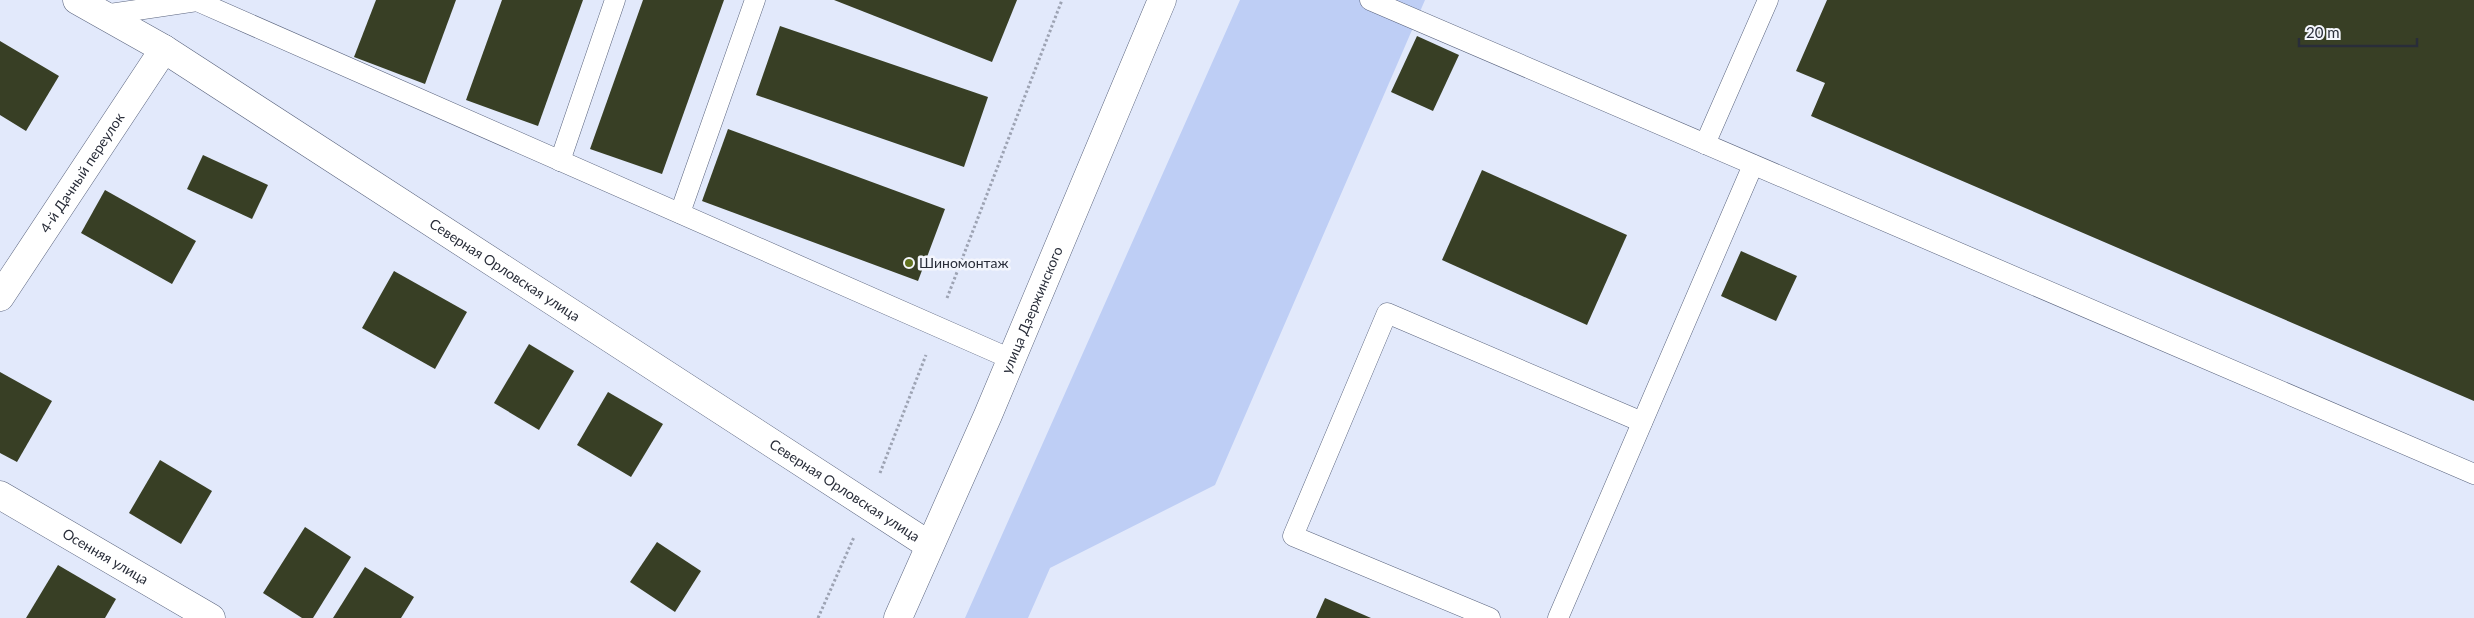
<svg xmlns="http://www.w3.org/2000/svg" width="2474" height="618" viewBox="0 0 2474 618" font-family="Lato,sans-serif">
<style>
.green{fill:#becef5}
.building{fill:#383f25}
.lines{fill:none;stroke-linecap:round;stroke-linejoin:round}
.lane-casing{stroke:#5a647e;stroke-width:21}
.street-casing{stroke:#5a647e;stroke-width:29}
.secondary-casing{stroke:#5a647e;stroke-width:29}
.highway-casing{stroke:#5a647e;stroke-width:29}
.path{stroke:#9da3b3;stroke-width:3;stroke-dasharray:2.5 2.5;stroke-linecap:butt}
.lane{stroke:#fff;stroke-width:20}
.street{stroke:#fff;stroke-width:28}
.secondary{stroke:#fff;stroke-width:28}
.highway{stroke:#fff;stroke-width:28}
.poi-dot{fill:#61721f;stroke:#f4f6fd;stroke-width:2}
.labels{text-anchor:middle;stroke-width:5;stroke-linejoin:round;paint-order:stroke}
.street-label{font-size:14px;fill:#292d39;stroke:#f4f6fd}
.poi-label{font-size:14px;fill:#292d39;stroke:#f4f6fd;text-anchor:start}
</style>
<rect width="100%" height="100%" fill="#e2e9fb"/>
<path class="green" d="M 1240,0 L 1425,0 L 1215,485 L 1050,568 L 1028,618 L 965,618 Z"/>
<g class="building">
<path d="M 376,0 L 456,0 L 425,84 L 354,57 Z"/>
<path d="M 502,0 L 583,0 L 538,126 L 466,100 Z"/>
<path d="M 643,0 L 724,0 L 662,174 L 590,149 Z"/>
<path d="M 834,0 L 1017,0 L 992,62 Z"/>
<path d="M 1827,0 L 2474,0 L 2474,401 L 1811,116 L 1825,83 L 1796,71 Z"/>
<path d="M 780,26 L 988,97 L 964,167 L 756,95 Z"/>
<path d="M 1417,36 L 1459,55 L 1433,111 L 1391,92 Z"/>
<path d="M 0,41 L 59,76 L 26,131 L 0,115 Z"/>
<path d="M 728,129 L 945,209 L 918,281 L 702,201 Z"/>
<path d="M 203,155 L 268,185 L 252,219 L 187,189 Z"/>
<path d="M 1482,170 L 1627,235 L 1587,325 L 1442,260 Z"/>
<path d="M 105,190 L 196,241 L 172,284 L 81,233 Z"/>
<path d="M 1741,251 L 1797,276 L 1776,321 L 1721,296 Z"/>
<path d="M 394,271 L 467,312 L 435,369 L 362,328 Z"/>
<path d="M 529,344 L 574,371 L 539,430 L 494,403 Z"/>
<path d="M 0,372 L 52,401 L 17,462 L 0,453 Z"/>
<path d="M 608,392 L 663,424 L 631,477 L 577,445 Z"/>
<path d="M 160,460 L 212,491 L 181,544 L 129,513 Z"/>
<path d="M 305,527 L 351,557 L 313,618 L 302,618 L 263,593 Z"/>
<path d="M 657,542 L 701,571 L 675,612 L 630,582 Z"/>
<path d="M 58,565 L 116,599 L 105,618 L 26,618 Z"/>
<path d="M 365,567 L 414,597 L 401,618 L 333,618 Z"/>
<path d="M 1325,598 L 1371,618 L 1316,618 Z"/>
</g>
<g class="lines">
<defs>
<g id="lane">
<path d="M 1370,0 L 2474,474"/>
<path d="M 103,15 L 197,1 L 1011,359"/>
<path d="M 1705,144 L 1768,0"/>
<path d="M 560,161 L 615,0"/>
<path d="M 680,213 L 755,0"/>
<path d="M 1490,618 L 1293,536 L 1387,313 L 1642,422"/>
<path d="M 1558,618 L 1753,165"/>
</g>
<g id="street">
<path id="s1" d="M 0,297 L 164,49"/>
<path id="s2" d="M 0,495 L 211,618"/>
</g>
<g id="secondary">
<path id="s3" d="M 77,0 L 164,49 L 929,545"/>
</g>
<g id="highway">
<path id="s4" d="M 898,618 L 988,415 L 1162,0"/>
</g>
</defs>
<use href="#lane" class="lane-casing"/>
<use href="#street" class="street-casing"/>
<use href="#secondary" class="secondary-casing"/>
<use href="#highway" class="highway-casing"/>
<g class="path">
<path d="M 947,298 L 1062,0"/>
<path d="M 880,473 L 926,355"/>
<path d="M 818,618 L 854,537"/>
</g>
<use href="#lane" class="lane"/>
<use href="#street" class="street"/>
<use href="#secondary" class="secondary"/>
<use href="#highway" class="highway"/>
</g>
<circle class="poi-dot" cx="909" cy="263" r="5"/>
<g class="labels">
<g class="street-label">
<text dy="5" stroke="none"><textPath href="#s1" startOffset="149">4-й Дачный переулок</textPath></text>
<text dy="5" stroke="none"><textPath href="#s3" startOffset="506">Северная Орловская улица</textPath></text>
<text dy="5" stroke="none"><textPath href="#s4" startOffset="336">улица Дзержинского</textPath></text>
<text dy="5" stroke="none"><textPath href="#s3" startOffset="911">Северная Орловская улица</textPath></text>
<text dy="5" stroke="none"><textPath href="#s2" startOffset="122">Осенняя улица</textPath></text>
</g>
<g class="poi-label">
<text x="919" y="268">Шиномонтаж</text>
</g>
</g>
<path d="M2299 38v8h118v-8" fill="none" stroke="#292d39" stroke-width="2.5"/>
<text x="2306" y="38" font-size="15" fill="#292d39" stroke="#f4f6fd" stroke-width="4" paint-order="stroke">20 m</text>
</svg>
